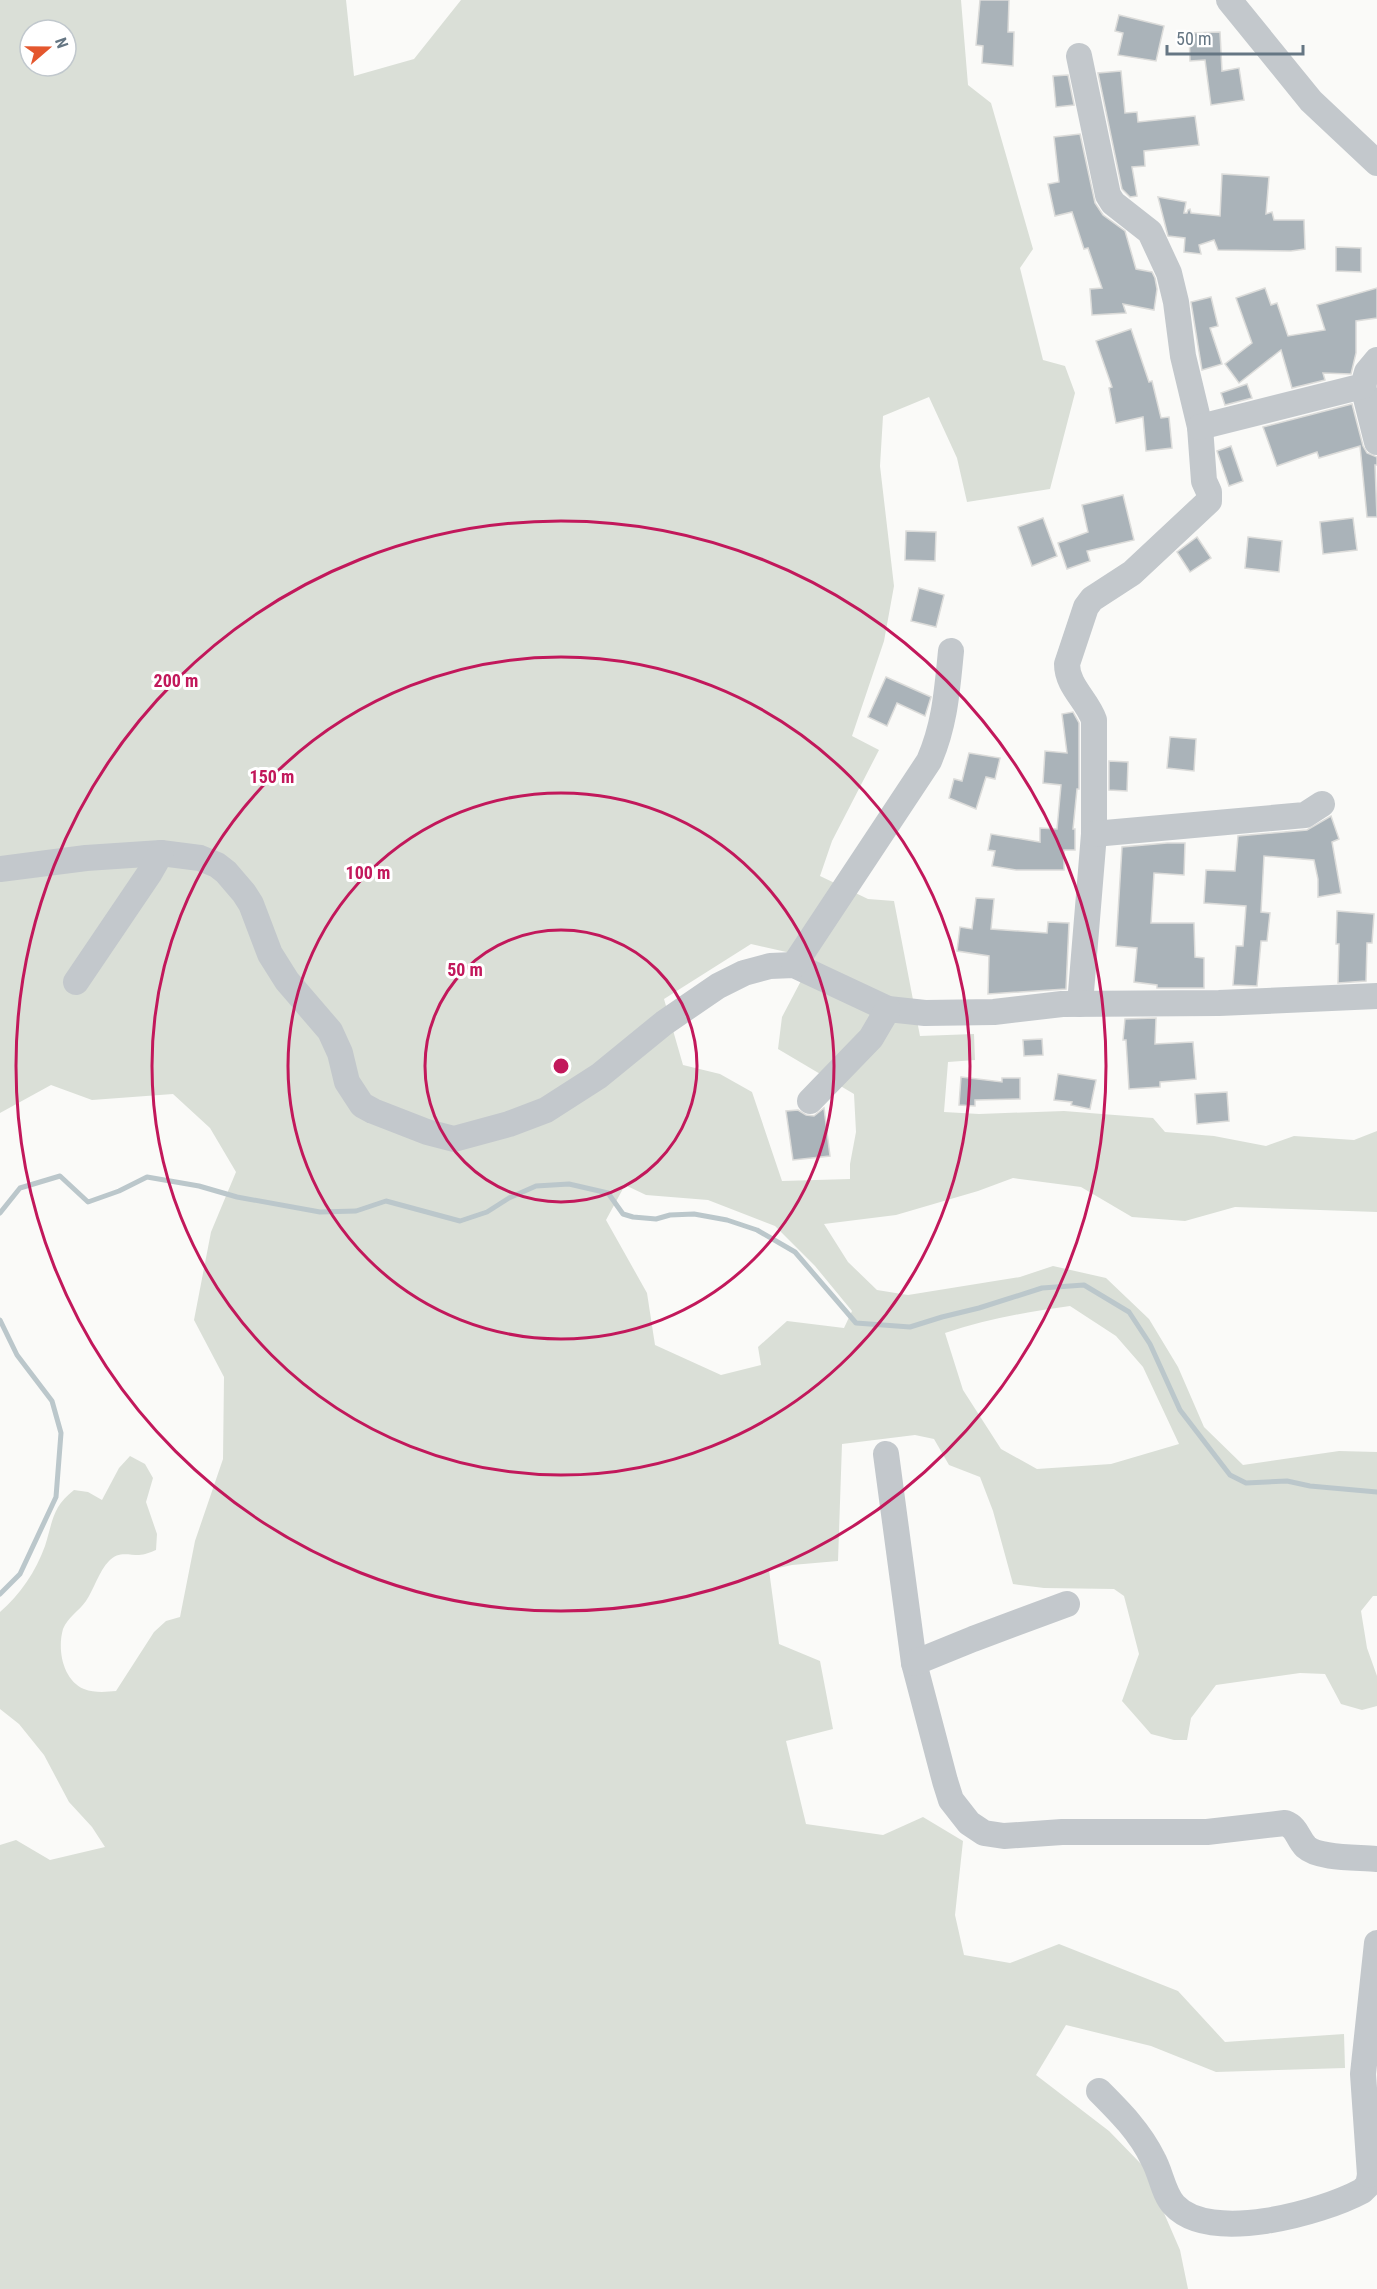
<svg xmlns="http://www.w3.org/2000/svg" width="1377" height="2289" viewBox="0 0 1377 2289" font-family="'Roboto Condensed',sans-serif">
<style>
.green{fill:#dadfd7;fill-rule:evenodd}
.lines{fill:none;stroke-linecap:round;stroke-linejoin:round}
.stream{stroke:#bbc7cb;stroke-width:5}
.building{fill:#aab3b9;stroke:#dcdcda;stroke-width:1.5}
.minor{stroke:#c3c8cc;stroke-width:26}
.ring{fill:none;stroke:#c2185b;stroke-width:3}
.centre{fill:#c2185b;stroke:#fff;stroke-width:3}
.ring-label{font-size:18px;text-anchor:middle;font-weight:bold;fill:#c2185b;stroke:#fff;stroke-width:6;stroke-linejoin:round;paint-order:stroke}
</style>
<rect width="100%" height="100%" fill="#fafaf8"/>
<path class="green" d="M 0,0 L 346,0 L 354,76 L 414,59 L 461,0 L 961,0 L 968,85 L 991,103 L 1033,249 L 1020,268 L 1043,360 L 1065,366 L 1075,393 L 1050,489 L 967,502 L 957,458 L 929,397 L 883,416 L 880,466 L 894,586 L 884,641 L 852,736 L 879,750 L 832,841 L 820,876 L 868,899 L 894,901 L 920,1036 L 974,1034 L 975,1060 L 948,1062 L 944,1112 L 979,1114 L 1064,1111 L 1153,1118 L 1165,1132 L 1214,1136 L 1266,1146 L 1294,1136 L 1354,1140 L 1377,1131 L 1377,1212 L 1235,1207 L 1185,1221 L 1132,1217 L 1081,1187 L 1013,1178 L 978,1191 L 896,1215 L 824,1224 L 848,1262 L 877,1290 L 908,1295 L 1020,1277 L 1053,1266 L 1106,1278 L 1149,1319 L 1178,1367 L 1204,1427 L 1243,1465 L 1339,1451 L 1377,1452 L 1377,1596 L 1373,1596 L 1361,1611 L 1367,1648 L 1377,1676 L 1377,1706 L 1362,1710 L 1341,1704 L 1325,1674 L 1300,1673 L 1216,1685 L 1191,1718 L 1187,1740 L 1174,1740 L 1151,1734 L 1122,1701 L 1139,1654 L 1124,1596 L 1114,1589 L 1044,1588 L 1013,1584 L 993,1511 L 980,1477 L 949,1465 L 934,1439 L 915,1435 L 842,1444 L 838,1561 L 792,1565 L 769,1570 L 779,1644 L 820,1661 L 833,1729 L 786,1741 L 806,1824 L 883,1835 L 923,1817 L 963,1841 L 955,1915 L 964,1955 L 1010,1963 L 1059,1944 L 1178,1991 L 1225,2042 L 1344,2034 L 1345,2068 L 1216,2072 L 1151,2046 L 1066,2025 L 1036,2075 L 1109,2131 L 1144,2167 L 1180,2250 L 1188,2289 L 0,2289 L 0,1845 L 16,1840 L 50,1860 L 105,1847 L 92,1827 L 69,1802 L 44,1755 L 19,1724 L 0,1709 L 0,1612 C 20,1595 36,1571 45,1546 C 53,1521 52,1507 74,1490 L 88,1492 L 102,1500 L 119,1468 L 130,1456 L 145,1464 L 153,1478 L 146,1502 L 157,1534 L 156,1550 C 151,1552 144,1555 139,1555 C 128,1555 118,1551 109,1561 C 99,1571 94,1589 86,1601 C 79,1611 68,1617 63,1629 C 57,1650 63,1680 84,1689 C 94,1693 106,1692 116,1691 L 154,1632 L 166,1621 L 180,1617 L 195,1541 L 223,1459 L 224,1377 L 194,1320 L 211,1232 L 236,1172 L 210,1128 L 173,1094 L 92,1100 L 51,1085 L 0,1113 ZM 30,30 L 66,30 L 66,66 L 30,66 ZM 751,944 L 813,958 L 782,1017 L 778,1049 L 854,1094 L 856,1132 L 850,1164 L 850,1179 L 782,1181 L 752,1092 L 720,1074 L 683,1065 L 664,999 ZM 625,1185 L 646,1195 L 708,1200 L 775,1226 L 815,1266 L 852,1311 L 844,1328 L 787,1321 L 758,1347 L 761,1365 L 721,1375 L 655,1345 L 647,1293 L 606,1220 ZM 1070,1306 L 1116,1336 L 1143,1367 L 1179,1444 L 1111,1464 L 1037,1469 L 1001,1449 L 963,1390 L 945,1333 C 986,1319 1027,1312 1070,1306 Z"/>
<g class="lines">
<g class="stream">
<path d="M 0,1213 L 20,1188 L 60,1176 L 88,1202 L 119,1191 L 147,1177 L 199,1186 L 237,1197 L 320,1212 L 356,1211 L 386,1201 L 460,1221 L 487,1212 L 509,1198 L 536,1186 L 569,1184 L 608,1193 L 623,1214 L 633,1217 L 656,1219 L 670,1215 L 694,1214 L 727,1220 L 757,1230 L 795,1252 L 856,1323 L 910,1327 L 942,1317 L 979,1308 L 1042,1288 L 1084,1285 L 1129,1312 L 1150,1344 L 1180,1410 L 1230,1475 L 1246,1483 L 1287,1481 L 1310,1486 L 1377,1492"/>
<path d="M 0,1320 L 17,1355 L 52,1401 L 61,1433 L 56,1497 L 20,1574 L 0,1594"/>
</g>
</g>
<g class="building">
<path d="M 980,0 L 1009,0 L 1008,32 L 1014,32 L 1013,66 L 982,63 L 983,46 L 976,45 Z"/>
<path d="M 1119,15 L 1164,26 L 1156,61 L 1118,55 L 1123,33 L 1115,31 Z"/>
<path d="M 1220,32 L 1222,71 L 1239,68 L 1244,100 L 1211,105 L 1205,60 L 1190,61 L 1189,33 Z"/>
<path d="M 1121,71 L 1125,113 L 1137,112 L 1138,122 L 1195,116 L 1199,145 L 1144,151 L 1145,166 L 1132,167 L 1137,196 L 1130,197 L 1122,189 L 1098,73 Z"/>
<path d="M 1068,75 L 1074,105 L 1056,107 L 1053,76 Z"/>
<path d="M 1080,134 L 1095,203 L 1103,215 L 1125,231 L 1136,269 L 1152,272 L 1155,278 L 1157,289 L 1154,310 L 1123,304 L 1126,313 L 1092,315 L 1090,289 L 1102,288 L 1088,248 L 1084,249 L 1072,212 L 1055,216 L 1048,184 L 1059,182 L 1054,137 Z"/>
<path d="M 1222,174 L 1269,177 L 1266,214 L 1272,212 L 1274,220 L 1304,220 L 1305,249 L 1291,251 L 1218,250 L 1214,240 L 1199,245 L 1201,254 L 1184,252 L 1185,238 L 1168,236 L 1158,197 L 1186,202 L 1184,213 L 1187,213 L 1188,210 L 1190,209 L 1191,213 L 1220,216 Z"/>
<path d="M 1336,247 L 1361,248 L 1361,272 L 1336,271 Z"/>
<path d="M 1265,288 L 1271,305 L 1277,303 L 1288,336 L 1325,330 L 1317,305 L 1377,288 L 1377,318 L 1356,321 L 1356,353 L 1351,374 L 1323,373 L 1325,380 L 1292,388 L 1281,350 L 1239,383 L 1225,364 L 1252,343 L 1236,298 Z"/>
<path d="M 1211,297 L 1218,326 L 1210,328 L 1222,364 L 1202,370 L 1191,302 Z"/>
<path d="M 1131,329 L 1149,382 L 1152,381 L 1161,418 L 1169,417 L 1172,448 L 1146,451 L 1143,417 L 1116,423 L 1109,388 L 1112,387 L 1096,341 Z"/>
<path d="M 1247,384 L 1252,398 L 1225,405 L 1221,393 Z"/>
<path d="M 1352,404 L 1363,446 L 1367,453 L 1377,457 L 1377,465 L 1375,465 L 1377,517 L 1367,517 L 1360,446 L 1319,458 L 1317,452 L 1277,466 L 1263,427 Z"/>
<path d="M 1231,446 L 1243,481 L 1229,486 L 1217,451 Z"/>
<path d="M 1123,495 L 1134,540 L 1087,551 L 1090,561 L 1067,569 L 1058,543 L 1088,532 L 1082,505 Z"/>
<path d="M 1043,518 L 1057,556 L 1032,566 L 1018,527 Z"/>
<path d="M 1353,518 L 1357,550 L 1323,554 L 1320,522 Z"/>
<path d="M 906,531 L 936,532 L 935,561 L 905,560 Z"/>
<path d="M 1197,537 L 1211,558 L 1190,572 L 1177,552 Z"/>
<path d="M 1248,537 L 1282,541 L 1279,572 L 1245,568 Z"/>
<path d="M 919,588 L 944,595 L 936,627 L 911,621 Z"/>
<path d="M 886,677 L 931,697 L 925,716 L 897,703 L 887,726 L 868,717 Z"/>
<path d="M 1073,712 L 1079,723 L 1079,789 L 1077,789 L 1073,829 L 1075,829 L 1075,850 L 1064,850 L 1064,870 L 1016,870 L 992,866 L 995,851 L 988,850 L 991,834 L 1040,842 L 1040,828 L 1057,829 L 1061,785 L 1043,783 L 1045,751 L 1067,753 L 1062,714 Z"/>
<path d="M 1170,737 L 1196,739 L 1194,771 L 1167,768 Z"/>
<path d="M 969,753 L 1000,758 L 995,779 L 986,777 L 976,809 L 949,798 L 954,779 L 962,781 Z"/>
<path d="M 1109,761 L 1128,762 L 1127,791 L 1109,790 Z"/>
<path d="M 1331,816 L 1339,839 L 1332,842 L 1341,893 L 1318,897 L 1318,879 L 1314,860 L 1264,856 L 1261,912 L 1270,913 L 1267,941 L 1261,941 L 1257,986 L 1233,985 L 1236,946 L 1243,946 L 1246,906 L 1204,903 L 1206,870 L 1235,871 L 1238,836 L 1307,830 Z"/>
<path d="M 1167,843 L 1185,843 L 1184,875 L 1154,873 L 1151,923 L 1194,923 L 1195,957 L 1204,958 L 1204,988 L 1157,988 L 1157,985 L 1134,982 L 1137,948 L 1116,946 L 1122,847 Z"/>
<path d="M 976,898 L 994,899 L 991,929 L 1047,933 L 1048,922 L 1069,923 L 1066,989 L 988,994 L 989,956 L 957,951 L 960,927 L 972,929 Z"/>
<path d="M 1337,911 L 1374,914 L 1372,943 L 1367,943 L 1366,981 L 1338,983 L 1339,944 L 1336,944 Z"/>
<path d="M 1156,1018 L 1155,1044 L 1193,1042 L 1196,1079 L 1160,1082 L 1160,1087 L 1129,1089 L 1126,1040 L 1123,1040 L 1125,1019 Z"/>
<path d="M 1042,1039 L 1043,1055 L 1024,1056 L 1023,1040 Z"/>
<path d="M 1058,1074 L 1096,1080 L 1090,1109 L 1071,1105 L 1072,1102 L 1054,1100 Z"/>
<path d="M 961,1077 L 1002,1082 L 1002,1078 L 1020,1078 L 1020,1099 L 975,1100 L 975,1106 L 959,1105 Z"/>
<path d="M 1227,1092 L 1229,1121 L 1197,1124 L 1195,1094 Z"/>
<path d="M 824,1108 L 830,1156 L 793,1160 L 786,1111 L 798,1110 L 806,1115 L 814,1116 Z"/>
</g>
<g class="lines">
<g class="minor">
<path d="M 1229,0 L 1311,101 L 1377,163"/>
<path d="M 1079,56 L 1108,195 L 1113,203 L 1150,232 L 1169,273 L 1176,302 L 1183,356 L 1200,427 L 1204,481 L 1209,492 L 1209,501 L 1132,573 L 1092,599 L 1086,607 L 1067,664 C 1067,686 1087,700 1094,720 L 1094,834 L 1080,1004"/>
<path d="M 1363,386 L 1377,442"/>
<path d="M 1200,427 L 1363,386 L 1367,372 L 1377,360"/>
<path d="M 1094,834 L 1305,815 L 1322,804"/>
<path d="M 0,869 L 86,858 L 161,853 L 200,858 L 217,865 L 226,872 L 244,893 L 251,904 L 270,954 L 287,981 L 330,1031 L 340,1053 L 347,1082 L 362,1105 L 373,1111 L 427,1132 L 454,1139 L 509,1124 L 546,1110 L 599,1076 L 664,1023 L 718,986 L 744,973 L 770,966 L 794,965 L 888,1009 L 925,1013 L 994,1012 L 1062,1004 L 1219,1003 L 1377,996"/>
<path d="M 794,965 L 929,761 C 945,724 947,691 951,651"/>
<path d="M 76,982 L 149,874 L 161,853"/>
<path d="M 810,1101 L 871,1038 L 888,1009"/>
<path d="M 886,1454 L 914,1663 L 945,1781 L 951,1800 L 969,1823 L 984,1833 L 1004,1836 L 1062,1832 L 1207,1832 L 1285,1823 C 1298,1828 1297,1838 1306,1847 C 1319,1859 1359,1857 1377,1859"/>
<path d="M 914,1663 L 973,1639 L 1067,1604"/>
<path d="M 1099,2091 C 1120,2112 1140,2132 1153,2159 C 1161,2173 1163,2193 1174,2205 C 1210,2244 1321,2213 1362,2191 L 1368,2185 L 1370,2175 L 1377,2173"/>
<path d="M 1370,2175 L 1363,2074 L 1377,1943"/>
</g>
</g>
<g class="ring">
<circle cx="561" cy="1066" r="136"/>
<circle cx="561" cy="1066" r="273"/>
<circle cx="561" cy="1066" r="409"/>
<circle cx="561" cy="1066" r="545"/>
</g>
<circle cx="561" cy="1066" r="9" class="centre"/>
<g class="ring-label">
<text x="176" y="687">200 m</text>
<text x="272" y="783">150 m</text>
<text x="368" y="879">100 m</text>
<text x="465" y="976">50 m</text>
</g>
<g transform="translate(48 48) rotate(70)"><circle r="28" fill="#ffffff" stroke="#c1c8cd" stroke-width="1.5"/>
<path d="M0-4.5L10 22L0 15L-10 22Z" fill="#e4572e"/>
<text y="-9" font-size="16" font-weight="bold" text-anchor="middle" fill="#657683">N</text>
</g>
<path d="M1167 45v9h136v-9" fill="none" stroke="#657683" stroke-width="3"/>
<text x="1176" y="45" font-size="18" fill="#657683" stroke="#ffffff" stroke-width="4.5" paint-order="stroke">50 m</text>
</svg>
